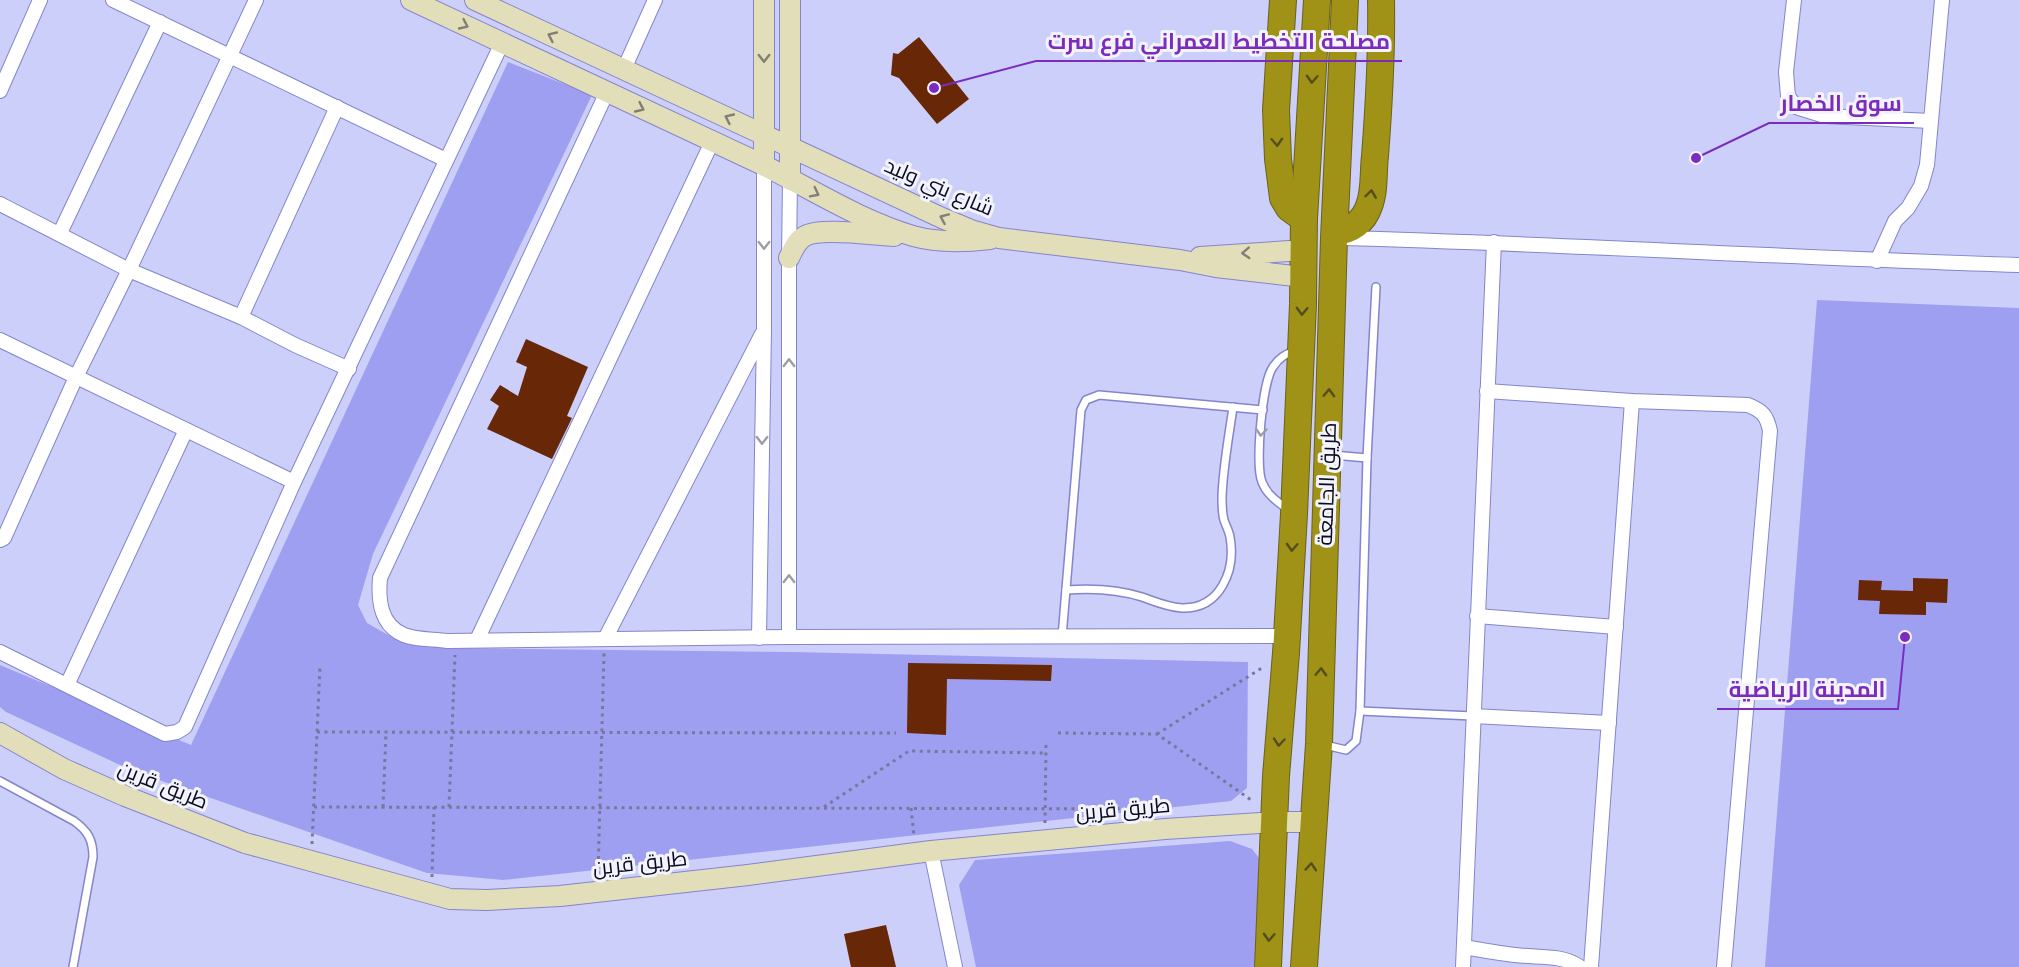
<svg xmlns="http://www.w3.org/2000/svg" width="2019" height="967" viewBox="0 0 2019 967" font-family="Helvetica,Cairo,sans-serif">
<style>
.green{fill:#9e9ff0}
.building{fill:#682707}
.lines{fill:none;stroke-linecap:round;stroke-linejoin:round}
.lane-casing{stroke:#8485ca;stroke-width:10}
.street-casing{stroke:#8485ca;stroke-width:16}
.secondary-casing{stroke:#8485ca;stroke-width:22}
.highway-casing{stroke:#6b621b;stroke-width:28}
.path{stroke:#78789c;stroke-width:3;stroke-dasharray:3 4.5;stroke-linecap:butt}
.lane{stroke:#fff;stroke-width:7}
.street{stroke:#fff;stroke-width:14}
.secondary{stroke:#e2deb9;stroke-width:20}
.highway{stroke:#9f9216;stroke-width:26}
.oneway{stroke:#817f76}
.oneway2{stroke:#554e1c}
.oneway3{stroke:#9d9da7}
.labels{text-anchor:middle;stroke-width:6;stroke-linejoin:round;paint-order:stroke}
.street-label{font-size:21px;fill:#0b0a23;stroke:#f3f3fb}
.leader{fill:none;stroke:#7b2cbf;stroke-width:2}
.callout-dot{fill:#7b2cbf;stroke:#f3f3fb;stroke-width:2}
.callout-label{font-size:22px;text-anchor:middle;font-weight:bold;fill:#7b2cbf;stroke:#f3f3fb;stroke-width:6;stroke-linejoin:round;paint-order:stroke}
</style>
<rect width="100%" height="100%" fill="#cdcffb"/>
<g class="green">
<path d="M 508,62 L 592,95 L 373,554 L 358,605 L 367,623 L 397,640 L 446,648 L 793,652 L 1248,662 L 1247,788 L 1231,801 L 503,880 L 427,873 L 133,771 L 6,712 L 0,707 L 0,665 L 191,745 Z"/>
<path d="M 1817,300 L 2019,308 L 2019,967 L 1765,967 Z"/>
<path d="M 1230,841 L 1252,849 L 1266,867 L 1261,967 L 976,967 L 959,885 L 975,860 Z"/>
</g>
<g class="building">
<path d="M 919,37 L 969,99 L 937,124 L 899,78 L 891,75 L 893,53 L 898,54 Z"/>
<path d="M 526,339 L 588,367 L 567,416 L 572,418 L 552,459 L 487,429 L 499,406 L 490,400 L 500,385 L 518,396 L 527,367 L 516,362 Z"/>
<path d="M 1913,578 L 1948,579 L 1947,603 L 1926,602 L 1926,615 L 1879,614 L 1880,601 L 1858,600 L 1859,580 L 1882,581 L 1881,590 L 1913,591 Z"/>
<path d="M 908,663 L 1052,665 L 1051,681 L 947,679 L 946,735 L 907,733 Z"/>
<path d="M 886,925 L 896,967 L 851,967 L 844,934 Z"/>
</g>
<g class="lines">
<defs>
<g id="lane">
<path d="M 1333,455 L 1367,458"/>
<path d="M 1287,509 C 1277,501 1267,495 1262,482 C 1255,465 1262,382 1273,367 C 1279,358 1285,354 1295,351"/>
<path d="M 1066,590 C 1092,588 1117,589 1142,597 C 1156,602 1167,607 1182,608 C 1220,609 1236,571 1230,537 C 1229,531 1226,526 1224,520 C 1222,513 1222,504 1222,497 C 1223,467 1229,436 1233,407"/>
<path d="M 1062,637 L 1081,410 L 1086,400 L 1099,395 L 1263,410"/>
<path d="M 1360,711 L 1473,716"/>
<path d="M 1325,745 L 1346,750 L 1356,741 L 1360,711 L 1367,458 L 1376,287"/>
<path d="M 0,781 L 74,821 C 88,831 93,840 93,857 L 73,967"/>
</g>
<g id="street">
<path d="M 113,0 L 446,160"/>
<path d="M 1794,0 L 1786,72 L 1788,96 L 1796,107 L 1825,116 L 1931,121"/>
<path d="M 624,69 L 655,0"/>
<path d="M 0,91 L 40,0"/>
<path d="M 607,92 L 380,578 C 378,600 380,625 404,635 C 416,640 434,639 447,641 L 789,637 L 1286,636"/>
<path d="M 0,204 L 129,270 L 241,317 L 295,345 L 349,369"/>
<path d="M 60,233 L 160,22"/>
<path d="M 1342,238 C 1568,244 1793,258 2019,265"/>
<path d="M 1877,261 L 1895,221 L 1908,208 L 1921,186 L 1927,165 L 1942,0"/>
<path d="M 241,317 L 337,107"/>
<path d="M 0,340 L 294,482"/>
<path d="M 1487,391 L 1632,401 L 1748,405 C 1763,411 1767,416 1770,431 L 1724,967"/>
<path d="M 0,540 L 4,538 L 76,377 L 129,270 L 256,0"/>
<path d="M 1477,616 L 1616,627"/>
<path d="M 789,637 L 789,258 L 790,180"/>
<path d="M 759,638 L 764,330 L 764,166"/>
<path d="M 605,639 L 762,334"/>
<path d="M 477,640 L 712,142"/>
<path d="M 0,652 L 165,734 L 177,732 L 185,727 L 294,482 L 502,43"/>
<path d="M 67,685 L 186,430"/>
<path d="M 1473,716 L 1609,723"/>
<path d="M 931,851 L 955,967"/>
<path d="M 1464,947 C 1481,950 1498,953 1515,955 C 1538,958 1561,954 1580,967"/>
<path d="M 1463,967 L 1494,242"/>
<path d="M 1591,967 L 1632,401"/>
</g>
<g id="secondary">
<path d="M 411,0 C 527,55 645,109 761,164 C 812,189 859,220 913,236 C 938,243 965,242 990,239"/>
<path d="M 475,0 L 942,218 L 971,230 L 999,238 L 1180,260 L 1216,267 L 1303,277"/>
<path d="M 764,0 L 764,166"/>
<path d="M 790,0 L 790,180"/>
<path d="M 1200,257 L 1305,250"/>
<path d="M 789,258 C 793,250 796,241 805,236 C 821,227 873,235 894,236"/>
<path d="M 0,733 L 64,769 L 125,796 L 245,843 L 450,899 L 487,900 L 560,896 L 748,875 L 931,851 L 1165,829 L 1275,822 L 1314,822"/>
</g>
<g id="highway">
<path d="M 1283,0 L 1276,110 L 1278,159 L 1283,198 L 1289,208 L 1304,219"/>
<path d="M 1335,231 C 1351,232 1364,221 1369,206 C 1375,191 1373,172 1375,156 C 1379,104 1382,52 1381,0"/>
<path d="M 1268,967 L 1276,776 L 1286,653 L 1294,514 L 1303,304 L 1304,219 L 1317,0"/>
<path d="M 1304,967 L 1319,744 L 1334,238 L 1345,0"/>
</g>
</defs>
<use href="#lane" class="lane-casing"/>
<use href="#street" class="street-casing"/>
<use href="#secondary" class="secondary-casing"/>
<use href="#highway" class="highway-casing"/>
<g class="path">
<path d="M 317,732 L 896,733"/>
<path d="M 1058,733 L 1157,734 L 1254,802"/>
<path d="M 1157,734 L 1265,666"/>
<path d="M 314,807 L 1176,809"/>
<path d="M 383,807 L 386,732"/>
<path d="M 449,807 L 455,655"/>
<path d="M 824,807 L 909,751 L 1046,753"/>
<path d="M 911,808 L 914,836"/>
<path d="M 1045,823 L 1046,743"/>
<path d="M 312,844 L 320,666"/>
<path d="M 598,874 L 604,653"/>
<path d="M 432,877 L 434,807"/>
</g>
<use href="#lane" class="lane"/>
<use href="#street" class="street"/>
<use href="#secondary" class="secondary"/>
<use href="#highway" class="highway"/>
</g>
<defs><path id="oneway-chevron" d="M-2-3.5L2.5 0L-2 3.5" fill="none" stroke-width="1.6" stroke-linecap="round" stroke-linejoin="round" transform="scale(1.5)"/></defs>
<g class="oneway">
<use href="#oneway-chevron" transform="translate(464 25) rotate(25)"/>
<use href="#oneway-chevron" transform="translate(552 36) rotate(-155)"/>
<use href="#oneway-chevron" transform="translate(764 58) rotate(90)"/>
<use href="#oneway-chevron" transform="translate(640 108) rotate(25)"/>
<use href="#oneway-chevron" transform="translate(729 118) rotate(-155)"/>
<use href="#oneway-chevron" transform="translate(815 193) rotate(27)"/>
<use href="#oneway-chevron" transform="translate(944 218) rotate(-156)"/>
<use href="#oneway-chevron" transform="translate(1246 253) rotate(177)"/>
</g>
<g class="oneway2">
<use href="#oneway-chevron" transform="translate(1312 79) rotate(93)"/>
<use href="#oneway-chevron" transform="translate(1277 142) rotate(87)"/>
<use href="#oneway-chevron" transform="translate(1371 194) rotate(-82)"/>
<use href="#oneway-chevron" transform="translate(1302 311) rotate(92)"/>
<use href="#oneway-chevron" transform="translate(1329 393) rotate(-88)"/>
<use href="#oneway-chevron" transform="translate(1292 547) rotate(93)"/>
<use href="#oneway-chevron" transform="translate(1321 672) rotate(-88)"/>
<use href="#oneway-chevron" transform="translate(1279 742) rotate(95)"/>
<use href="#oneway-chevron" transform="translate(1311 867) rotate(-86)"/>
<use href="#oneway-chevron" transform="translate(1269 937) rotate(93)"/>
</g>
<g class="oneway3">
<use href="#oneway-chevron" transform="translate(764 245) rotate(90)"/>
<use href="#oneway-chevron" transform="translate(789 363) rotate(-90)"/>
<use href="#oneway-chevron" transform="translate(1261 432) rotate(95)"/>
<use href="#oneway-chevron" transform="translate(762 440) rotate(91)"/>
<use href="#oneway-chevron" transform="translate(789 579) rotate(-90)"/>
</g>
<g class="labels">
<g class="street-label">
<text transform="translate(939 187) rotate(23)" y="7">شارع بني وليد</text>
<text transform="translate(1327 484) rotate(-88)" y="7">طريق الجامعة</text>
<text transform="translate(163 785) rotate(22)" y="7">طريق قرين</text>
<text transform="translate(1123 809) rotate(-5)" y="7">طريق قرين</text>
<text transform="translate(640 863) rotate(-6)" y="7">طريق قرين</text>
</g>
</g>
<path class="leader" d="M934 88L1036 61H1402M1696 158L1769 123H1914M1905 637L1898 709H1717"/>
<g class="callout-dot">
<circle cx="934" cy="88" r="6"/>
<circle cx="1696" cy="158" r="6"/>
<circle cx="1905" cy="637" r="6"/>
</g>
<g class="callout-label">
<text x="1219" y="49">مصلحة التخطيط العمراني فرع سرت</text>
<text x="1841" y="111">سوق الخصار</text>
<text x="1807" y="697">المدينة الرياضية</text>
</g>
</svg>
